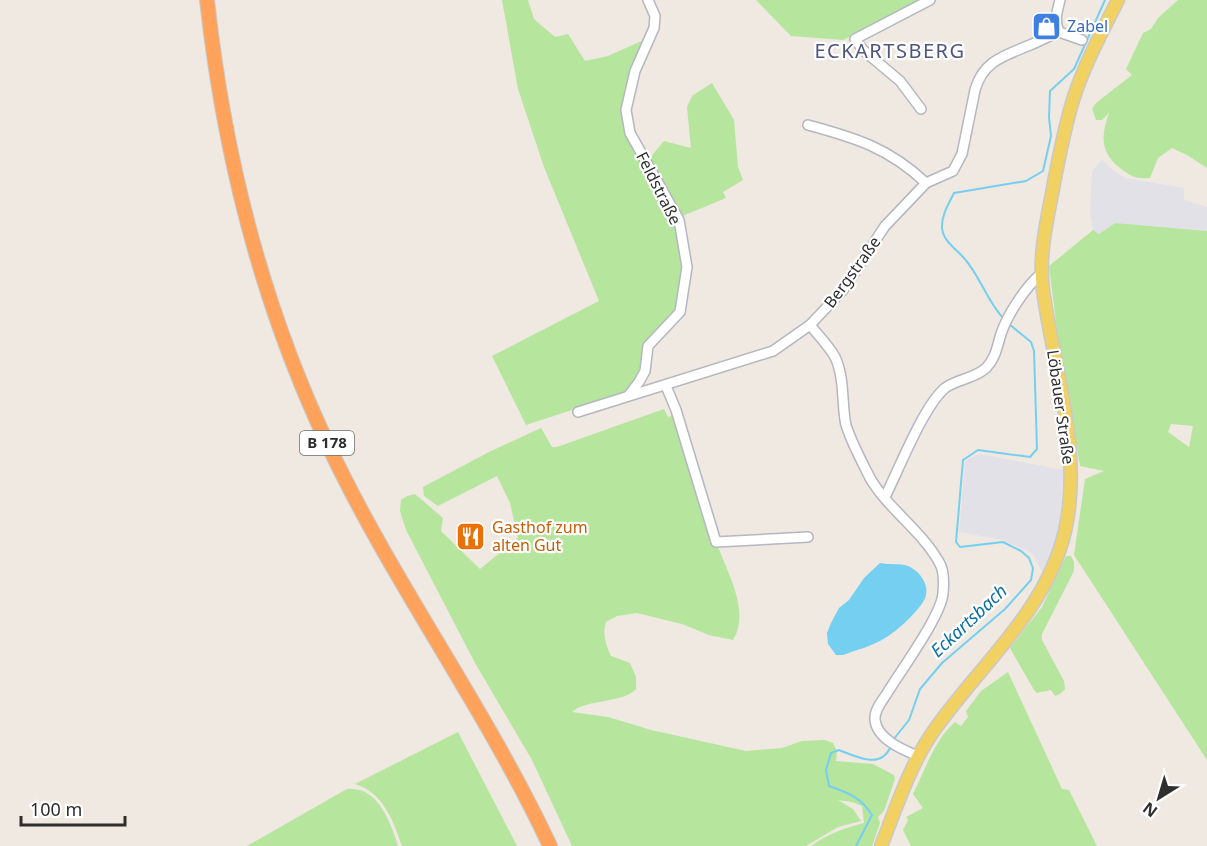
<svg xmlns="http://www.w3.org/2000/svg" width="1207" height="846" viewBox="0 0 1207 846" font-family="'Noto Sans',sans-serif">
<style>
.industrial{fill:#e3e1e8}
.green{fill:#b6e59e;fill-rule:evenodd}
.water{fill:#75cff0}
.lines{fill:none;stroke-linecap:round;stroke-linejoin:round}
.stream{stroke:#75cff0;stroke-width:2}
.minor-casing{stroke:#b4b7c1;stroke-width:12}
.major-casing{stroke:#c9c9c9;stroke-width:15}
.highway-casing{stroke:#c9c9c9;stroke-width:16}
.minor{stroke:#fff;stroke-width:9}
.major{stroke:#f2d163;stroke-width:12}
.highway{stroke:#ffa35c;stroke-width:14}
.labels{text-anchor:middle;stroke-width:4.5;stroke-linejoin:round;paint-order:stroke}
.shield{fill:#fff;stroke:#6d6d6d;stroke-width:1.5}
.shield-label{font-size:15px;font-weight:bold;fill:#2e2e2e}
.shop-label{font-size:16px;fill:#366cbe;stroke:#fff;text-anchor:start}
.street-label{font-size:16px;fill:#2e2e2e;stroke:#fff}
.food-label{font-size:16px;fill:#c56008;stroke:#fff;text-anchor:start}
.water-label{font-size:18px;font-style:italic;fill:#0d6fa3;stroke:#fff}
.quarter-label{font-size:20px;letter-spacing:1.5px;fill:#4d5680;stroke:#fff}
</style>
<rect width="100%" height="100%" fill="#efe9e1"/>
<g class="industrial">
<path d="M 1102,160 L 1115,172 L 1126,178 L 1184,188 L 1184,200 L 1207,207 L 1207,231 L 1115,223 L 1099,234 L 1093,230 L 1090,212 L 1092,171 Z"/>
<path d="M 979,454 L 1064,470 L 1057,549 L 1044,575 L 1032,553 L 1003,540 L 959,532 L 965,461 Z"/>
</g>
<g class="green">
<path d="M 502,0 L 528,0 L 534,19 L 555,37 L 568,34 L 585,61 L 608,56 L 646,39 L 624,110 L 647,171 L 674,220 L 678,234 L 684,262 L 679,310 L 644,345 L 638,375 L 627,392 L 526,425 L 492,356 L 599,301 L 544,167 L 518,89 Z"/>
<path d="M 756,0 L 925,0 L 843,40 L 791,36 Z"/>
<path d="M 1178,0 L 1207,0 L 1207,168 L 1187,155 L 1172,148 L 1158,158 L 1150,178 C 1135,179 1132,177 1120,168 C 1100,152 1101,136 1109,113 L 1102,120 L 1096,120 L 1092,109 L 1096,103 L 1132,75 L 1126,69 L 1143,33 L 1151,29 L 1158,18 Z"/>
<path d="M 712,83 L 734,120 L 738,167 L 743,180 L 723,192 L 726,198 L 680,217 L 648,160 L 664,141 L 691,148 L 687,107 L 692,96 Z"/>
<path d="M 1115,223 L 1207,231 L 1207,760 L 1074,555 L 1085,479 L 1104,471 L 1080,466 L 1058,339 L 1049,266 L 1093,230 L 1099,234 ZM 1171,424 L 1193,426 L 1189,447 L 1168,432 Z"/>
<path d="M 664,409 L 668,417 L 675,415 L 713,544 L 719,549 C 729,576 750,612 733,640 L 709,635 L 682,624 L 637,613 L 617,616 L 606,622 C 602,634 606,645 611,656 L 630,663 L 636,677 L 636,689 C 624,703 586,699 572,712 L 608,717 L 651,730 L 746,751 L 782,748 L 802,741 L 825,740 L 833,743 L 837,751 L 836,761 L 873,764 L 894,775 L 895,779 L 884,811 L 878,817 L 880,823 L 872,846 L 811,846 C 828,834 844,828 864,823 L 862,806 L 852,802 L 838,800 L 853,809 L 861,821 L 838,827 L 806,846 L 572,846 L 532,760 L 475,663 L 406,530 L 400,511 L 401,500 L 407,496 L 415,494 L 443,518 L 441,531 L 480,569 L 518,538 L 510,503 L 497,476 L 438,506 L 424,496 L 423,487 L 489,452 L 541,428 L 552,447 L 557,447 Z"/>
<path d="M 1066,556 L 1071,556 L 1074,562 L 1074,571 L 1042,634 L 1042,640 L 1064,681 L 1065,689 L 1060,694 L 1055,696 L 1051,690 L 1037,693 L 1034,690 L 1010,648 L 1042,607 Z"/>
<path d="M 1008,672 L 1062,789 L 1069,790 L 1097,846 L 911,846 L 903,830 L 908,820 L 906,817 L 923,808 L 913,794 C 925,770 935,739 955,722 L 961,726 L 968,717 L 966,711 L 981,691 Z"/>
<path d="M 458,732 L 517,846 L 402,846 C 393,821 384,793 355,784 Z"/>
<path d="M 347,789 C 378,786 390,822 398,846 L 247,846 Z"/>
</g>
<path class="water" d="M 880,563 C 889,565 900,563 908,566 C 918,570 929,583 926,595 C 924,607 896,632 885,638 C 873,646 856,650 843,655 L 836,655 L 828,644 L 827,633 L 831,623 L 839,608 L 849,600 L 864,578 Z"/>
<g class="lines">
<g class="stream">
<path d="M 1005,320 C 988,304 981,277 964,258 C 956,249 943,241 942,228 C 941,216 949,203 954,193 L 1026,181 L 1043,171 L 1051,136 L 1049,117 L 1050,91 L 1074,69 L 1105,0"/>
<path d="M 893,740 L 909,720 L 920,689 L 942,663 L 1005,609 L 1031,580 L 1033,568 L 1029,558 L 1021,551 L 1003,542 L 960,547 L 956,542 L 963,460 L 978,450 L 1030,457 L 1037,449 L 1034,351 L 1031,342 L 1009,324"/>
<path d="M 856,846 L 872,815 C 861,797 848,793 829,786 L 826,770 L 831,753 L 839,750 C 857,757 881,770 891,746"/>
</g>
<defs>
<g id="minor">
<path d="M 1060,0 C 1057,12 1054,20 1059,32 L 1082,40"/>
<path d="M 921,109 L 900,81 L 863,50 L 855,39 L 930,0"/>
<path d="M 808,125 C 856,138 889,148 926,183"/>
<path d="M 810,325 C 818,335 829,346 835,357 C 844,376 842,399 845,420 C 846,432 864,466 870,478 C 888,509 921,530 939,562 C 944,570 944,583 943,593 C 942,615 899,673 886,695 C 881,702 874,711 875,720 C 877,739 903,750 918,756"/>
<path d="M 666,386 L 676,410 L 716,542 L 808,537"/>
<path d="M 629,395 L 639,382 L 645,371 L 648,346 L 680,312 L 687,267 L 679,220 L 630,133 L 626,110 L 635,71 L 654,28 L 655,16 L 648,0"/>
<path d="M 578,412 L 773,351 L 810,325 L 843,290 L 885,226 L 907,203 L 926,183 L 953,171 L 962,154 L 975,90 C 983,61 1004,56 1030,45 C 1040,41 1049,36 1059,32"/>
<path d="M 885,497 C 899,469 923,407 945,388 C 957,379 976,378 986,368 C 996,358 997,346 1001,334 C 1007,315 1026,286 1042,273"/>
</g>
<path id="major" d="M 881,846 C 897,806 910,764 935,729 C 980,665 1047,610 1065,531 C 1083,451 1054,370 1043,290 C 1039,259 1045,229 1051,199 C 1057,166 1063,133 1073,100 C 1084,65 1102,32 1118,0"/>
<path id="highway" d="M 207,0 C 224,156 262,307 330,449 C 395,586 486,709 550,846"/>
</defs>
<use href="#minor" class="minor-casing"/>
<use href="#major" class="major-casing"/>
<use href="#highway" class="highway-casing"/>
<use href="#minor" class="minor"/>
<use href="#major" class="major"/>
<use href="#highway" class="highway"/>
</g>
<defs>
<symbol id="shop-square" viewBox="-11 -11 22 22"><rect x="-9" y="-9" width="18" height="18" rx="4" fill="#3f7fe0" stroke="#fff"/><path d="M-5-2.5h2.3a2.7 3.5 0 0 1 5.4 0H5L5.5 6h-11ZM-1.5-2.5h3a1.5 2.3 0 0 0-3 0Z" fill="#fff"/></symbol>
<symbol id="restaurant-square" viewBox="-11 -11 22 22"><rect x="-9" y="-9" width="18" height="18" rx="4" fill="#e8710a" stroke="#fff"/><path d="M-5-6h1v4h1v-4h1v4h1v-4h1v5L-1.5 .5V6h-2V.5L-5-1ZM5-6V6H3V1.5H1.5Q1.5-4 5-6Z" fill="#fff"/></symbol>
</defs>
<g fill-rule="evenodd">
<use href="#shop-square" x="1030" y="10" width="33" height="33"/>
<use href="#restaurant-square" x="454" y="520" width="33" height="33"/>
</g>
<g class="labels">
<rect class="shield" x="300" y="431" width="54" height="24" rx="4.5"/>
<g class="shield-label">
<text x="327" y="448">B 178</text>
</g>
<g class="shop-label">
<text x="1067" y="32">Zabel</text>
</g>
<g class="street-label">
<text transform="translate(659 188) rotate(63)" y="6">Feldstraße</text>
<text transform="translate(852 272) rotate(-54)" y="6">Bergstraße</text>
<text transform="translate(1061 407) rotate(82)" y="6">Löbauer Straße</text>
</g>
<g class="food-label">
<text x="492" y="533">Gasthof zum<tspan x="492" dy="18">alten Gut</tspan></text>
</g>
<g class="water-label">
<text transform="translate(969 621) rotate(-43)" y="6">Eckartsbach</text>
</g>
<g class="quarter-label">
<text x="890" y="58">ECKARTSBERG</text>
</g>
</g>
<g transform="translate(1159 798) rotate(217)" stroke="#ffffff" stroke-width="4.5" paint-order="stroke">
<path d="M0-4.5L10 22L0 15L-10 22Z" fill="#2e2e2e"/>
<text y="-9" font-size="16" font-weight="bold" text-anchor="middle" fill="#2e2e2e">N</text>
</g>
<path d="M21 816v9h104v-9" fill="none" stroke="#2e2e2e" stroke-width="3"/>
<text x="30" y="816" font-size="18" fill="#2e2e2e" stroke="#ffffff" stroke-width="4.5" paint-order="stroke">100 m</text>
</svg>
